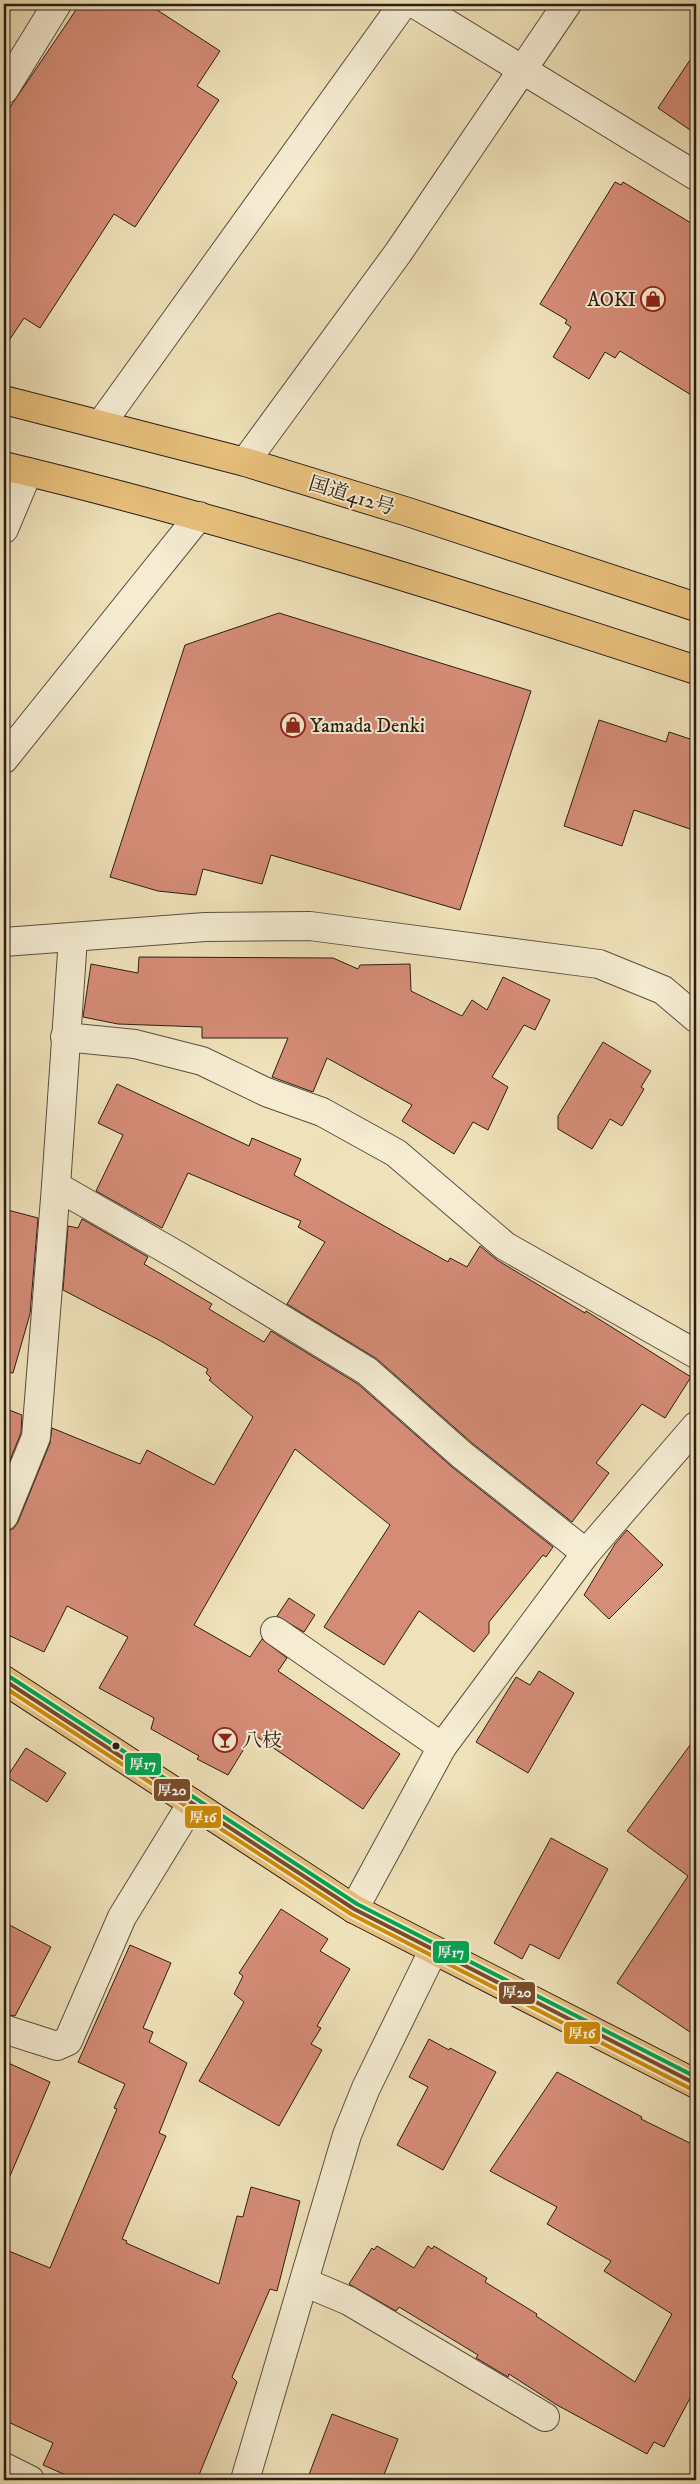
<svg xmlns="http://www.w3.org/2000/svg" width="700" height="2484" viewBox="0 0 700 2484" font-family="'IM FELL DW Pica','Noto Serif JP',serif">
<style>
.building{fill:#d58c77;stroke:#2a1d17}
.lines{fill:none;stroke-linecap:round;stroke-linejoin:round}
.minor-casing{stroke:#5b4e40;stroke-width:30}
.major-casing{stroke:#2a1d17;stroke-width:30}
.highway-casing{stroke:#2a1d17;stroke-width:30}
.minor{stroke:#f5ecd2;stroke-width:28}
.major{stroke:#e8c07c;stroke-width:28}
.highway{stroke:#e8c07c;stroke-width:28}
.bus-1-casing{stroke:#f5ecd2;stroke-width:8}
.bus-2-casing{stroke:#f5ecd2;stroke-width:8}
.bus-3-casing{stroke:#f5ecd2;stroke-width:8}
.bus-1{stroke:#7a4b2a;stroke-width:4}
.bus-2{stroke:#ce8b05;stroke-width:4}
.bus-3{stroke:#00a651;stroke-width:4}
.bus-dot{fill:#2a1d17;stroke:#f5ecd2;stroke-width:2}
.labels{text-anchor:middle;stroke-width:4;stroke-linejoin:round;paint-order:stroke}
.poi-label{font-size:20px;fill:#2a1d17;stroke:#f5ecd2;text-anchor:start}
.street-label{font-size:20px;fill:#2a1d17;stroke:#f5ecd2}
.line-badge{stroke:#f5ecd2;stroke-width:2}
.badge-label{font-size:14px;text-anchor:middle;font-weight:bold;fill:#fff}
</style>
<rect width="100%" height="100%" fill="#efe1b9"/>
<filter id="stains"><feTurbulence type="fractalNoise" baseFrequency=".004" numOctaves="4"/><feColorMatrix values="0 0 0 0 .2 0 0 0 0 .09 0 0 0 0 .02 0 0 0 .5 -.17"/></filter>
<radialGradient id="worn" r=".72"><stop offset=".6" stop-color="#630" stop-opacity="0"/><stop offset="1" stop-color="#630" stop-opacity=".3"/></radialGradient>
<g class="building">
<path d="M 80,4 L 148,4 L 220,51 L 197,86 L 219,100 L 135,227 L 114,214 L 40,328 L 24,318 L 4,348 L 4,116 Z"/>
<path d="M 696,51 L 696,134 L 658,108 Z"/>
<path d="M 615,182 L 621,185 L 623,182 L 696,226 L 696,398 L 620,351 L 615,358 L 605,352 L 589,379 L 553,357 L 571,327 L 565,323 L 567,320 L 540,304 Z"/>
<path d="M 279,613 L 531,691 L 460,910 L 271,855 L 262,884 L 203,869 L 196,895 L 158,891 L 110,877 L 185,645 Z"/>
<path d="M 599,720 L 666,742 L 669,732 L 696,741 L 696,831 L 634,810 L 622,846 L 564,826 Z"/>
<path d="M 139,957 L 333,958 L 358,969 L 360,965 L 410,964 L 411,991 L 462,1016 L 472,1000 L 487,1010 L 503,977 L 550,1000 L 535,1030 L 524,1025 L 492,1077 L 508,1087 L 488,1130 L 473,1122 L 454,1154 L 402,1121 L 412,1105 L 327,1058 L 313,1092 L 272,1077 L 288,1038 L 202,1038 L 202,1027 L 118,1024 L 83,1017 L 91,964 L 138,973 Z"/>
<path d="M 603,1042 L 651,1071 L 641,1087 L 644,1089 L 622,1126 L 610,1119 L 592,1149 L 558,1129 L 558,1116 Z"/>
<path d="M 117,1084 L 249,1146 L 252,1138 L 301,1159 L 294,1175 L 448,1262 L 450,1258 L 467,1267 L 480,1246 L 497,1260 L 585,1313 L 586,1311 L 691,1377 L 665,1418 L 642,1404 L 596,1463 L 609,1473 L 572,1522 L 472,1443 L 377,1359 L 287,1304 L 325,1242 L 298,1227 L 301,1221 L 188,1173 L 162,1228 L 96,1191 L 123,1135 L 98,1123 Z"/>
<path d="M 4,1209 L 38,1218 L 30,1314 L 13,1373 L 4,1372 Z"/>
<path d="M 82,1219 L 148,1257 L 144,1264 L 212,1304 L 209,1309 L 264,1342 L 271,1331 L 358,1384 L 452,1467 L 553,1547 L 546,1557 L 543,1555 L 489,1622 L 489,1633 L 474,1652 L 419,1611 L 384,1665 L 324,1627 L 390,1525 L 295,1449 L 194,1625 L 250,1657 L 262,1639 L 287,1658 L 278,1671 L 400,1754 L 363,1809 L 253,1734 L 228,1775 L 197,1759 L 199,1756 L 151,1729 L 154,1718 L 99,1688 L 128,1637 L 67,1606 L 44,1652 L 4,1633 L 4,1531 L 13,1529 L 18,1522 L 50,1443 L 52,1428 L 140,1464 L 147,1450 L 214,1485 L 253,1417 L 209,1380 L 211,1378 L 206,1373 L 208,1369 L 159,1340 L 63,1290 L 68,1226 L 78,1228 Z"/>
<path d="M 4,1408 L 22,1415 L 21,1433 L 4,1475 Z"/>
<path d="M 627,1530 L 663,1565 L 609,1619 L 584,1595 L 615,1544 Z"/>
<path d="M 289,1598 L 315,1615 L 304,1632 L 277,1616 Z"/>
<path d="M 539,1671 L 574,1693 L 528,1773 L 476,1742 L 516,1677 L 530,1685 Z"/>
<path d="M 696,1737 L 696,2036 L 617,1983 L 688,1876 L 627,1831 Z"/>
<path d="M 26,1748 L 66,1773 L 47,1802 L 7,1777 Z"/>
<path d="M 551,1838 L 608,1869 L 559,1959 L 530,1944 L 522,1959 L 494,1943 Z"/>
<path d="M 281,1909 L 328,1939 L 320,1951 L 350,1969 L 317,2026 L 321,2028 L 311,2044 L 322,2050 L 279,2126 L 199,2081 L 244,2002 L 234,1994 L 243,1976 L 239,1973 Z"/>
<path d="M 4,1922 L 51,1947 L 15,2016 L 4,2014 Z"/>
<path d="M 130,1945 L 171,1963 L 143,2028 L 153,2032 L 149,2042 L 187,2063 L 159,2133 L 166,2136 L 122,2239 L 127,2241 L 126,2243 L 219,2284 L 237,2216 L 243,2217 L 251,2187 L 300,2201 L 277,2291 L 270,2289 L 232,2377 L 237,2382 L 197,2480 L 77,2480 L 43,2465 L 53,2443 L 4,2420 L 4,2249 L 50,2268 L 117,2109 L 114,2108 L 125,2084 L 78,2062 Z"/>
<path d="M 429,2039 L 449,2050 L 450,2048 L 496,2072 L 443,2170 L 397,2145 L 428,2087 L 409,2077 Z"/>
<path d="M 4,2061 L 50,2082 L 4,2190 Z"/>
<path d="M 557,2072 L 642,2117 L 641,2119 L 696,2146 L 696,2387 L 664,2447 L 654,2442 L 647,2454 L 557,2405 L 509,2374 L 508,2377 L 476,2358 L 478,2355 L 399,2307 L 396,2311 L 349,2284 L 372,2248 L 374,2250 L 377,2246 L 414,2268 L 428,2246 L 432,2249 L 434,2246 L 487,2278 L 485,2282 L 537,2314 L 536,2316 L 635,2382 L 672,2314 L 604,2271 L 611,2261 L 547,2224 L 557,2207 L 490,2171 Z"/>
<path d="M 332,2414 L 398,2439 L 382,2480 L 307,2480 Z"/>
</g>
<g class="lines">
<defs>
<g id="minor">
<path d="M 415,4 L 696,176"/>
<path d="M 4,90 L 57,4"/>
<path d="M 101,424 L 403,4"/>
<path d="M 245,462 L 398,253 L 567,4"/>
<path d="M 4,529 L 28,472"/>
<path d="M 4,759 L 199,516"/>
<path d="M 4,942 L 205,927 L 310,926 L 599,964 L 663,990 L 696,1018"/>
<path d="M 65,1037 L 135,1044 L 202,1061 L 266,1092 L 322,1112 L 396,1153 L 505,1246 L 696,1354"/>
<path d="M 56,1186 L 180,1257 L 367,1371 L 462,1455 L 586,1553"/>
<path d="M 4,1516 L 36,1437 L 56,1186 L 73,938"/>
<path d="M 275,1631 L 442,1747"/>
<path d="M 354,1909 L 442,1747 L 586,1553 L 696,1426"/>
<path d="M 4,2029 L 57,2046 L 68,2041 L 122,1917 L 192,1803"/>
<path d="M 304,2282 L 349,2301 L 545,2417"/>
<path d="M 4,2467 L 30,2480"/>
<path d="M 245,2480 L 347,2135 L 366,2088 L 433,1951"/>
</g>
<path id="major" d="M 4,1680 L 354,1909 L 696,2084"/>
<g id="highway">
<path d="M 4,400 L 245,462 L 408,512 L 696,607"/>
<path d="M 4,466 C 238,522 467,595 696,670"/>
</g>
</defs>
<use href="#minor" class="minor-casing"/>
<use href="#major" class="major-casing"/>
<use href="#highway" class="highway-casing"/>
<use href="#minor" class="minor"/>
<use href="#major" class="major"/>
<use href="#highway" class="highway"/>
<defs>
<path id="bus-1" d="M 4,1680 L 354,1909 L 696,2084"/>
<path id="bus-2" d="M 4,1687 L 351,1914 L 693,2090"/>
<path id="bus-3" d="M 7,1675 L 357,1904 L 696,2077"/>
</defs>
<use href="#bus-1" class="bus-1-casing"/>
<use href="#bus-2" class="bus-2-casing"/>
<use href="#bus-3" class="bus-3-casing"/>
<use href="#bus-1" class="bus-1"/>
<use href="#bus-2" class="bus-2"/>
<use href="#bus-3" class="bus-3"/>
</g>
<defs>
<symbol id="shop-ring" viewBox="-11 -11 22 22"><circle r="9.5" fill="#f5ecd2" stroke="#8f2418" stroke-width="1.5"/><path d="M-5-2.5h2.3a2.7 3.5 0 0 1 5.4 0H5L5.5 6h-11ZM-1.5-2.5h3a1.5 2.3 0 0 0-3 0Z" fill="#8f2418"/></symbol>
<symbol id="bar-ring" viewBox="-11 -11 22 22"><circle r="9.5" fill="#f5ecd2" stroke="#8f2418" stroke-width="1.5"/><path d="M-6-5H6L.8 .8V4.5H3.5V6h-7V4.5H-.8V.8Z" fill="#8f2418"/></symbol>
</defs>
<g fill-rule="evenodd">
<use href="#shop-ring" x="639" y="285" width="28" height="28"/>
<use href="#shop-ring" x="279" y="711" width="28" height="28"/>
<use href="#bar-ring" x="211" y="1726" width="28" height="28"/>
</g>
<circle class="bus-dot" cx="116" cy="1746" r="4.5"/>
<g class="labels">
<g class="poi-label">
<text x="636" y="306" text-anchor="end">AOKI</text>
<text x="310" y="732">Yamada Denki</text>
<text x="242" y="1747">八枝</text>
</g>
<g class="street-label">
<text transform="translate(352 495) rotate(17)" y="7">国道412号</text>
</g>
</g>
<g class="line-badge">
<rect x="124" y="1752" width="38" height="24" rx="5" fill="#00a651"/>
<rect x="153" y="1778" width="38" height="24" rx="5" fill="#7a4b2a"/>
<rect x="184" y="1805" width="38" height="24" rx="5" fill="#ce8b05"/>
<rect x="432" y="1940" width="38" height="24" rx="5" fill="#00a651"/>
<rect x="498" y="1981" width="38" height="24" rx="5" fill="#7a4b2a"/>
<rect x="563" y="2021" width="38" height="24" rx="5" fill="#ce8b05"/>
</g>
<g class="badge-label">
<text x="143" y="1769">厚17</text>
<text x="172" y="1795">厚20</text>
<text x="203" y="1822">厚16</text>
<text x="451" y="1957">厚17</text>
<text x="517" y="1997">厚20</text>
<text x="582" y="2038">厚16</text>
</g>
<rect width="700" height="2484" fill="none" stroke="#efe1b9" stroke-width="20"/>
<rect x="5" y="5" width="690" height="2474" fill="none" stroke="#2a1d17" stroke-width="2.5"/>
<rect x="10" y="10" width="680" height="2464" fill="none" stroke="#2a1d17"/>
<rect width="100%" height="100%" filter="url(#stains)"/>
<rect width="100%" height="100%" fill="url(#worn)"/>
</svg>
